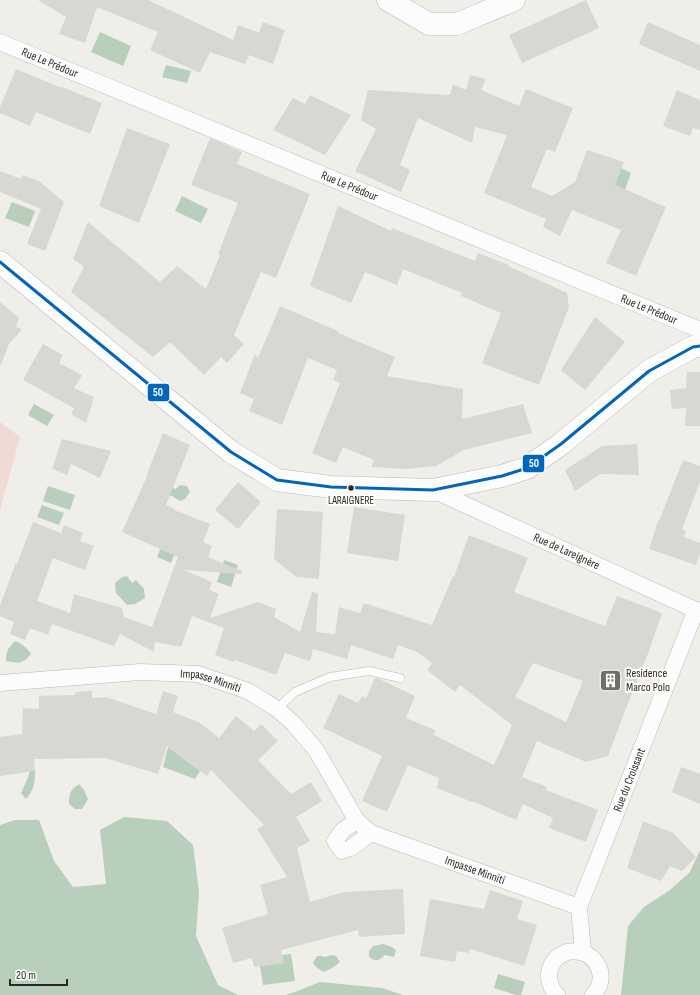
<svg xmlns="http://www.w3.org/2000/svg" width="700" height="995" viewBox="0 0 700 995" font-family="'Sofia Sans Condensed',sans-serif">
<style>
.green{fill:#f0dad5}
.water{fill:#b8cfbc}
.building{fill:#d7d8d1;fill-rule:evenodd}
.lines{fill:none;stroke-linecap:round;stroke-linejoin:round}
.lane-casing{stroke:#bab9b5;stroke-width:9}
.street-casing{stroke:#bab9b5;stroke-width:17}
.secondary-casing{stroke:#bab9b5;stroke-width:23}
.lane{stroke:#fdfcfc;stroke-width:8}
.street{stroke:#fdfcfc;stroke-width:16}
.secondary{stroke:#fdfcfc;stroke-width:22}
.bus-1-casing{stroke:#fffdf7;stroke-width:6}
.bus-1{stroke:#0065bd;stroke-width:3}
.bus-dot{fill:#2b2926;stroke:#fffdf7;stroke-width:1.5}
.labels{text-anchor:middle;stroke-width:4;stroke-linejoin:round;paint-order:stroke}
.bus-label{font-size:11px;fill:#2b2926;stroke:#fffdf7}
.street-label{font-size:12px;fill:#2b2926;stroke:#fffdf7}
.poi-label{font-size:12px;fill:#2b2926;stroke:#fffdf7;text-anchor:start}
.line-badge{stroke:#fffdf7;stroke-width:1.5}
.badge-label{font-size:11px;text-anchor:middle;font-weight:bold;fill:#fff}
</style>
<rect width="100%" height="100%" fill="#f0eee9"/>
<path class="green" d="M 0,422 L 20,437 L 0,510 Z"/>
<g class="water">
<path d="M 100,32 L 131,46 L 123,66 L 91,52 Z"/>
<path d="M 166,65 L 191,71 L 187,83 L 162,77 Z"/>
<path d="M 621,168 L 631,173 L 616,216 L 605,210 Z"/>
<path d="M 182,196 L 208,209 L 201,223 L 175,211 Z"/>
<path d="M 12,202 L 35,211 L 29,227 L 5,218 Z"/>
<path d="M 34,404 L 54,415 L 47,426 L 28,415 Z"/>
<path d="M 180,485 L 187,486 L 190,492 L 185,499 L 180,501 L 172,496 L 164,495 L 168,486 L 176,489 Z"/>
<path d="M 48,486 L 75,495 L 70,510 L 43,501 Z"/>
<path d="M 42,505 L 64,513 L 59,525 L 37,517 Z"/>
<path d="M 168,531 L 180,540 L 171,563 L 157,557 Z"/>
<path d="M 224,560 L 238,565 L 231,587 L 217,582 Z"/>
<path d="M 127,576 L 132,583 L 136,580 L 144,589 L 145,598 L 135,604 L 127,605 L 116,593 L 115,583 L 122,577 Z"/>
<path d="M 15,641 C 22,644 27,648 31,654 C 22,665 18,663 6,661 C 6,651 8,648 15,641 Z"/>
<path d="M 168,747 L 200,771 L 195,779 L 163,767 Z"/>
<path d="M 30,771 L 35,771 C 35,782 34,791 26,799 L 21,793 C 24,786 28,779 30,771 Z"/>
<path d="M 79,784 L 84,790 L 88,799 L 82,809 L 75,809 L 69,804 C 69,794 70,790 79,784 Z"/>
<path d="M 124,817 L 167,821 L 193,845 L 199,892 L 196,936 L 218,985 L 238,995 L 0,995 L 0,825 L 15,820 L 39,820 L 54,861 L 73,887 L 106,884 L 100,830 Z"/>
<path d="M 700,850 L 700,995 L 621,995 L 628,926 L 644,907 L 670,890 L 690,872 Z"/>
<path d="M 383,944 L 392,947 L 396,950 L 394,957 L 385,955 C 378,961 377,962 369,957 L 369,951 L 373,946 Z"/>
<path d="M 291,954 L 295,981 L 263,985 L 260,966 L 283,963 L 282,955 Z"/>
<path d="M 332,955 L 336,956 L 340,962 L 332,968 L 324,972 L 317,968 L 313,963 L 317,956 L 321,956 L 325,957 Z"/>
<path d="M 498,974 L 525,982 L 521,995 L 516,995 L 494,988 Z"/>
<path d="M 320,982 L 382,988 L 403,995 L 285,995 L 295,992 Z"/>
</g>
<g class="building">
<path d="M 38,0 L 148,0 L 233,40 L 238,25 L 259,33 L 263,22 L 285,30 L 273,64 L 249,55 L 245,64 L 210,52 L 200,73 L 150,50 L 158,32 L 97,7 L 85,43 L 59,34 L 66,17 Z"/>
<path d="M 586,0 L 599,28 L 522,63 L 509,35 Z"/>
<path d="M 648,22 L 700,45 L 700,71 L 639,44 Z"/>
<path d="M 16,69 L 62,88 L 62,87 L 102,103 L 90,134 L 36,112 L 30,126 L 0,113 L 0,107 Z"/>
<path d="M 470,75 L 486,79 L 481,90 L 519,106 L 526,89 L 573,108 L 555,152 L 547,149 L 531,187 L 552,196 L 575,182 L 587,150 L 624,162 L 615,185 L 666,207 L 636,276 L 606,263 L 621,230 L 572,210 L 560,236 L 543,227 L 546,219 L 484,193 L 507,135 L 475,127 L 472,143 L 418,118 L 400,165 L 410,170 L 401,192 L 355,171 L 376,129 L 361,120 L 368,90 L 450,95 L 453,84 L 466,90 Z"/>
<path d="M 677,90 L 700,100 L 700,130 L 693,128 L 690,136 L 663,126 Z"/>
<path d="M 310,95 L 351,115 L 325,155 L 273,130 L 293,98 L 305,104 Z"/>
<path d="M 127,128 L 170,144 L 139,223 L 99,206 Z"/>
<path d="M 210,138 L 242,152 L 237,164 L 310,194 L 276,278 L 261,272 L 234,335 L 244,344 L 227,363 L 221,357 L 204,375 L 170,342 L 153,357 L 71,292 L 84,267 L 73,259 L 88,222 L 160,282 L 177,266 L 206,289 L 220,255 L 218,254 L 238,203 L 191,185 Z"/>
<path d="M 0,171 L 21,179 L 22,175 L 39,181 L 64,202 L 45,251 L 27,244 L 41,209 L 0,192 Z"/>
<path d="M 338,206 L 391,231 L 392,228 L 475,261 L 478,253 L 509,265 L 508,266 L 567,293 L 569,307 L 539,385 L 482,363 L 501,313 L 461,296 L 462,293 L 403,269 L 397,285 L 365,272 L 351,303 L 310,286 Z"/>
<path d="M 0,302 L 19,318 L 16,327 L 22,329 L 9,344 L 1,365 L 0,365 Z"/>
<path d="M 280,306 L 338,331 L 338,333 L 395,357 L 387,376 L 463,389 L 462,419 L 523,404 L 532,433 L 464,450 L 436,466 L 406,469 L 371,467 L 374,460 L 343,447 L 336,463 L 312,453 L 340,383 L 333,380 L 337,370 L 308,358 L 282,425 L 249,411 L 254,399 L 240,393 L 255,354 L 258,358 Z"/>
<path d="M 595,317 L 625,342 L 585,390 L 561,370 Z"/>
<path d="M 43,344 L 63,355 L 59,363 L 82,375 L 74,388 L 94,397 L 86,423 L 71,414 L 74,408 L 23,380 Z"/>
<path d="M 687,372 L 700,372 L 700,426 L 685,426 L 686,408 L 672,409 L 670,390 L 686,388 Z"/>
<path d="M 163,433 L 190,445 L 166,505 L 175,509 L 174,510 L 210,524 L 203,542 L 212,546 L 208,557 L 242,571 L 241,574 L 184,570 L 212,582 L 209,590 L 219,594 L 210,618 L 258,602 L 276,609 L 274,617 L 300,632 L 312,592 L 318,593 L 316,632 L 335,634 L 339,607 L 360,613 L 364,603 L 432,625 L 453,576 L 454,577 L 469,535 L 528,558 L 514,592 L 605,626 L 617,596 L 662,613 L 649,651 L 625,711 L 608,756 L 586,762 L 537,741 L 522,777 L 547,787 L 546,790 L 598,810 L 586,842 L 549,828 L 553,818 L 523,804 L 516,820 L 472,801 L 472,802 L 437,788 L 439,778 L 408,765 L 387,812 L 362,801 L 382,756 L 323,728 L 339,694 L 358,703 L 362,696 L 366,698 L 375,678 L 377,678 L 415,696 L 406,718 L 435,730 L 434,735 L 494,765 L 512,725 L 460,685 L 455,692 L 427,670 L 432,663 L 417,652 L 398,645 L 393,659 L 351,645 L 347,659 L 313,649 L 310,661 L 285,653 L 276,675 L 235,660 L 234,662 L 215,655 L 224,628 L 192,616 L 181,647 L 155,642 L 154,652 L 120,634 L 114,646 L 52,624 L 48,635 L 30,628 L 25,640 L 10,634 L 14,622 L 0,616 L 0,605 L 16,563 L 17,564 L 33,522 L 61,533 L 64,525 L 83,533 L 80,541 L 94,546 L 85,570 L 53,558 L 37,601 L 70,613 L 74,594 L 122,608 L 124,617 L 152,627 L 178,557 L 122,532 L 148,474 L 147,474 ZM 533,663 L 583,681 L 566,722 L 515,697 Z"/>
<path d="M 62,439 L 111,451 L 100,478 L 71,464 L 67,475 L 52,469 Z"/>
<path d="M 637,444 L 639,475 L 600,474 L 575,491 L 565,470 L 602,446 Z"/>
<path d="M 683,460 L 700,466 L 700,482 L 682,529 L 686,531 L 684,537 L 700,543 L 700,553 L 696,565 L 649,549 L 658,521 L 659,521 Z"/>
<path d="M 238,482 L 261,502 L 238,529 L 215,510 Z"/>
<path d="M 354,507 L 405,515 L 398,561 L 347,553 Z"/>
<path d="M 277,509 L 323,512 L 319,579 L 296,577 L 274,559 Z"/>
<path d="M 92,691 L 92,698 L 106,697 L 156,714 L 163,691 L 178,696 L 173,712 L 200,723 L 219,738 L 236,716 L 254,731 L 261,724 L 278,741 L 258,760 L 291,794 L 311,782 L 322,801 L 296,817 L 310,841 L 297,848 L 310,902 L 344,892 L 403,889 L 405,934 L 359,937 L 358,930 L 281,950 L 284,963 L 254,967 L 252,958 L 233,963 L 222,928 L 268,914 L 260,885 L 287,877 L 257,829 L 264,825 L 211,770 L 207,776 L 167,746 L 158,774 L 105,758 L 34,759 L 35,771 L 0,776 L 0,737 L 22,734 L 23,708 L 39,709 L 39,696 L 75,695 L 75,692 Z"/>
<path d="M 681,767 L 700,774 L 700,804 L 672,792 Z"/>
<path d="M 643,821 L 673,833 L 696,857 L 682,871 L 670,866 L 661,881 L 627,868 Z"/>
<path d="M 490,890 L 523,901 L 517,919 L 537,925 L 524,966 L 470,949 L 469,953 L 457,951 L 455,962 L 420,956 L 430,899 L 484,909 Z"/>
</g>
<g class="lines">
<defs>
<path id="lane" d="M 277,709 L 295,692 L 330,677 L 369,671 L 400,678"/>
<g id="street">
<path id="s1" d="M 0,42 L 700,330"/>
<path id="s2" d="M 433,490 L 700,612"/>
<path id="s3" d="M 0,683 L 140,672 L 198,674 L 248,691 L 277,709 L 293,723 L 316,750 L 357,821 L 371,833 L 579,907"/>
<path d="M 357,821 L 343,830 L 335,841 L 342,851 L 351,848 L 371,833"/>
<path id="s4" d="M 583,952 L 579,907 L 696,610"/>
<path d="M 557,995 C 552,990 549,982 549,975 C 549,970 551,965 554,961 C 557,957 562,954 567,952 C 593,946 612,975 593,995"/>
</g>
<g id="secondary">
<path d="M 388,0 L 429,24 L 457,24 L 514,0"/>
<path d="M 0,262 L 231,452 L 277,480 L 331,487 L 433,490 L 502,476 L 527,468 L 561,444 L 649,371 L 693,347 L 700,346"/>
</g>
</defs>
<use href="#lane" class="lane-casing"/>
<use href="#street" class="street-casing"/>
<use href="#secondary" class="secondary-casing"/>
<use href="#lane" class="lane"/>
<use href="#street" class="street"/>
<use href="#secondary" class="secondary"/>
<defs>
<path id="bus-1" d="M 0,262 L 231,452 L 277,480 L 331,487 L 433,490 L 502,476 L 527,468 L 561,444 L 649,371 L 693,347 L 700,346"/>
</defs>
<use href="#bus-1" class="bus-1-casing"/>
<use href="#bus-1" class="bus-1"/>
</g>
<defs>
<symbol id="building-square" viewBox="-11 -11 22 22"><rect x="-9" y="-9" width="18" height="18" rx="4" fill="#706e6a" stroke="#fffdf7"/><path d="M-4-6H4V6H1V3H-1V6H-4ZM-2.5-4.3h1.7v1.8h-1.7ZM.8-4.3h1.7v1.8H.8ZM-2.5-1h1.7V.8h-1.7ZM.8-1h1.7V.8H.8Z" fill="#fff"/></symbol>
</defs>
<g fill-rule="evenodd">
<use href="#building-square" x="598" y="668" width="25" height="25"/>
</g>
<circle class="bus-dot" cx="351" cy="488" r="3.5"/>
<g class="labels">
<g class="bus-label">
<text x="351" y="504">LARAIGNERE</text>
</g>
<g class="street-label">
<text dy="4" stroke="none"><textPath href="#s1" startOffset="54">Rue Le Prédour</textPath></text>
<text dy="4" stroke="none"><textPath href="#s1" startOffset="378">Rue Le Prédour</textPath></text>
<text dy="4" stroke="none"><textPath href="#s1" startOffset="702">Rue Le Prédour</textPath></text>
<text dy="4" stroke="none"><textPath href="#s2" startOffset="147">Rue de Lareignère</textPath></text>
<text dy="4" stroke="none"><textPath href="#s3" startOffset="212">Impasse Minniti</textPath></text>
<text dy="4" stroke="none"><textPath href="#s4" startOffset="182">Rue du Croissant</textPath></text>
<text dy="4" stroke="none"><textPath href="#s3" startOffset="553">Impasse Minniti</textPath></text>
</g>
<g class="poi-label">
<text x="626" y="677">Residence<tspan x="626" dy="14">Marco Polo</tspan></text>
</g>
</g>
<g class="line-badge">
<rect x="147" y="383" width="23" height="19" rx="4" fill="#0065bd"/>
<rect x="522" y="454" width="23" height="19" rx="4" fill="#0065bd"/>
</g>
<g class="badge-label">
<text x="158" y="396">50</text>
<text x="534" y="467">50</text>
</g>
<path d="M10 979v6h57v-6" fill="none" stroke="#2b2926" stroke-width="2"/>
<text x="16" y="979" font-size="12" fill="#2b2926" stroke="#fffdf7" stroke-width="3" paint-order="stroke">20 m</text>
</svg>
